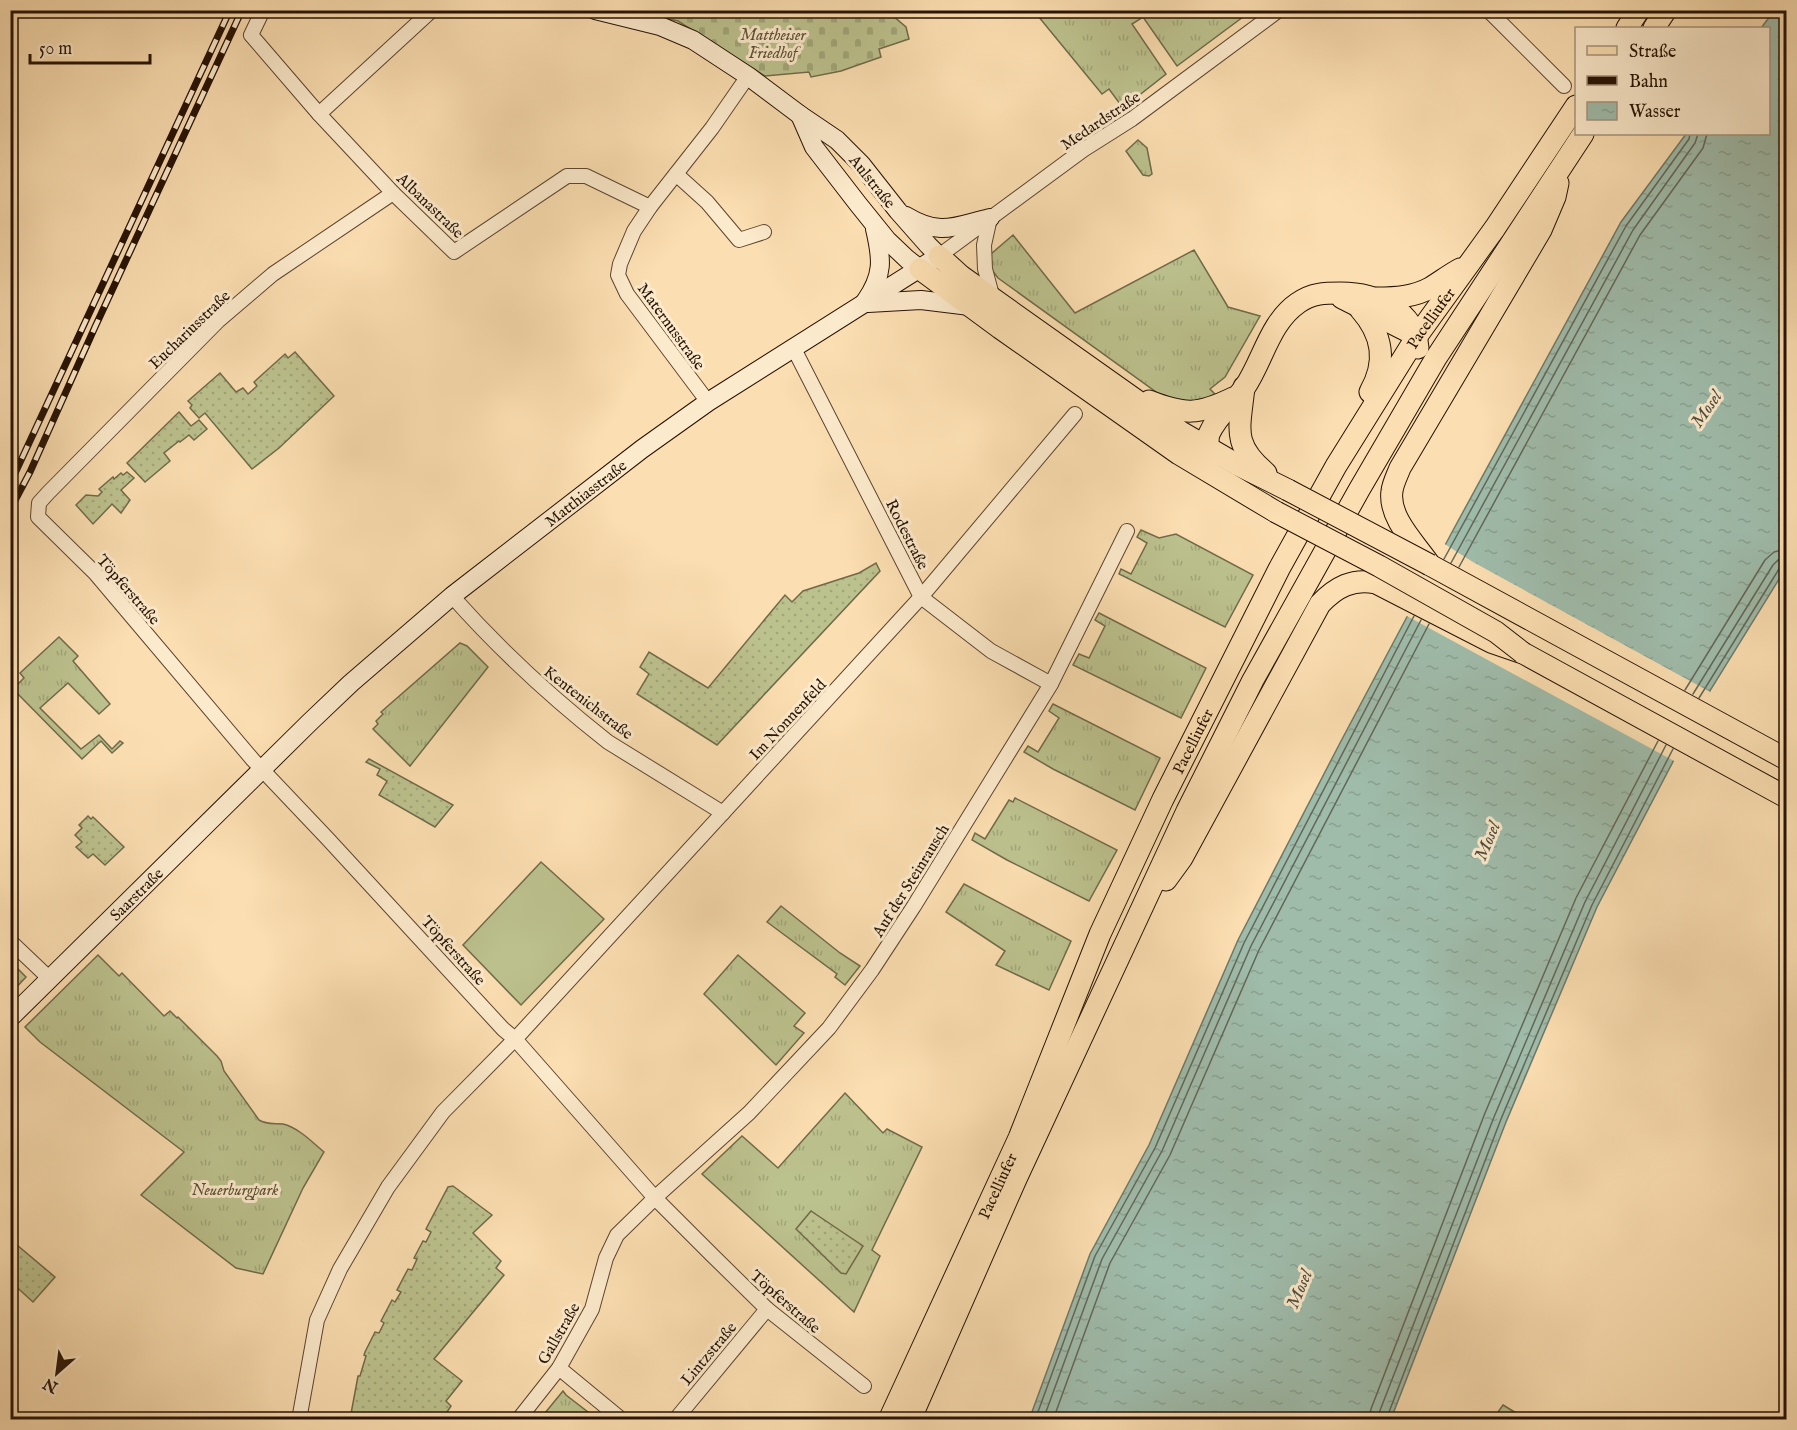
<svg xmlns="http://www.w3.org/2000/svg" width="1797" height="1430" viewBox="0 0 1797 1430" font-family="'IM FELL English',serif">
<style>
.grass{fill:url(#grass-tufts);stroke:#716a49;stroke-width:1.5;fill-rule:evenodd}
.cemetery{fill:url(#cemetery-stones);stroke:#716a49;stroke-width:1.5}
.garden{fill:url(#garden-dots);stroke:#716a49;stroke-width:1.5}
.pitch{fill:#bcc28e;stroke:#716a49;stroke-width:1.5}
.water{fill:url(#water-ripples);stroke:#6f7868;stroke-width:1.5}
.pier{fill:#fbdeb1}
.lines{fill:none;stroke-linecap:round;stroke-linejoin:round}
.shore{stroke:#626758;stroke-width:1.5}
.street-casing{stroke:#5b452f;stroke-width:16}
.secondary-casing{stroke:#261204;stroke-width:20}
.primary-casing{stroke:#261204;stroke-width:23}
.street{stroke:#fceacc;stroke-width:14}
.secondary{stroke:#fceacc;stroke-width:18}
.primary{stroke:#fbdeb1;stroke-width:21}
.rail-casing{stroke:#261204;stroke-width:7}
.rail{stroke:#fceacc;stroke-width:4.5;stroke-dasharray:14;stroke-linecap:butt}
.primary-bridge-casing{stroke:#261204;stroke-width:23;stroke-linecap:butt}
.primary-bridge{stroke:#fbdeb1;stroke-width:21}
.labels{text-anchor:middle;stroke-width:6;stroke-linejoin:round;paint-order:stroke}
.park-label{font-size:16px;font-style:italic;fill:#5a5034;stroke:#fceacc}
.street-label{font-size:16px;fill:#261204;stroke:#fceacc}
.water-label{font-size:18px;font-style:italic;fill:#504e3e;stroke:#fceacc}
</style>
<defs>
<pattern id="grass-tufts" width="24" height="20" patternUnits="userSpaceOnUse" patternTransform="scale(1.5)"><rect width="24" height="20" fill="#bcc28e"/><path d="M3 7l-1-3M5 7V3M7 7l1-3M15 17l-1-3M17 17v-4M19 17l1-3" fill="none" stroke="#a1a679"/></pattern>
<pattern id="cemetery-stones" width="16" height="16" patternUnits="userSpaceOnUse" patternTransform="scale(1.5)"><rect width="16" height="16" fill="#bcc28e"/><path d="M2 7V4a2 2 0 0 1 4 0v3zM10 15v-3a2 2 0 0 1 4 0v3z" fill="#a1a679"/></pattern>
<pattern id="garden-dots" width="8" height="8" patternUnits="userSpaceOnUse" patternTransform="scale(1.5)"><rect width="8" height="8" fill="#bcc28e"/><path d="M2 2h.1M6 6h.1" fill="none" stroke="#a1a679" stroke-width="1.8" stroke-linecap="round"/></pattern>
<pattern id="water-ripples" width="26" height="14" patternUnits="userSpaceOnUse" patternTransform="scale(1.5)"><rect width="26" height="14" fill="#9fbcab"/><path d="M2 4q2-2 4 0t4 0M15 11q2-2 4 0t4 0" fill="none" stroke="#89a192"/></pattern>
</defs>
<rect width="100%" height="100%" fill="#fbdeb1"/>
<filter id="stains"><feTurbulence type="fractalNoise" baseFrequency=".00333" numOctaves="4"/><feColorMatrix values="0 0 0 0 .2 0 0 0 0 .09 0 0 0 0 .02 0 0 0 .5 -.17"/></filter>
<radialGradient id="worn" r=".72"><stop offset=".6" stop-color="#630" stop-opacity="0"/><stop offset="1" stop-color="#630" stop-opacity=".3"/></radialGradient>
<g class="grass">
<path d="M 1042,11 L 1042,10 L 1251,11 L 1177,66 L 1143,17 L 1132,24 L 1166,74 L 1123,108 L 1109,89 L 1102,94 L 1038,16 Z"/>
<path d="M 1138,140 L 1147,148 L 1152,174 L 1149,176 L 1143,175 L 1126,151 Z"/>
<path d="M 1013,235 L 1075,313 L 1194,250 L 1228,307 L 1260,316 L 1225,377 L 1210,389 L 1215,394 C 1192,407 1183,404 1159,394 L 998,278 L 989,266 L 991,254 Z"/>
<path d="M 1141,530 L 1159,538 L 1176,534 L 1253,575 L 1225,627 L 1119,574 L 1121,569 L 1131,574 L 1147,543 L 1137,537 Z"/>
<path d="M 1099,613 L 1206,668 L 1181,718 L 1073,665 L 1079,654 L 1089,658 L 1105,626 L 1095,620 Z"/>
<path d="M 59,637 L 78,656 L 73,661 L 110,704 L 99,714 L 68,683 L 40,708 L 81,749 L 99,735 L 112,749 L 120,741 L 123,743 L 112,753 L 101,741 L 82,759 L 13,689 L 24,678 L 20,673 Z"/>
<path d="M 460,643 L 467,646 L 488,667 L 410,766 L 373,729 L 378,724 L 376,721 L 383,714 L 381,712 Z"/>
<path d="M 1053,704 L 1160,758 L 1135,810 L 1053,769 L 1024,752 L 1028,746 L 1038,752 L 1059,718 L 1049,711 Z"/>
<path d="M 1015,798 L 1117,850 L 1089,901 L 1007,860 L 972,840 L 975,833 L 985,839 L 1009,800 L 1013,802 Z"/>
<path d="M 964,884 L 1071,941 L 1049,990 L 996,965 L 1005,951 L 946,912 Z"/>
<path d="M 781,906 L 840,953 L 860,966 L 845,985 L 835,977 L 837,974 L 767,922 Z"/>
<path d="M 98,955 L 119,976 L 122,973 L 164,1016 L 170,1011 L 177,1018 L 178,1017 L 217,1056 L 221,1061 L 224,1071 L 259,1120 C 267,1125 274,1123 283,1124 C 299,1128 312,1142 324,1152 L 303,1188 L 263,1274 L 236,1268 L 141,1195 L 184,1152 L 40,1042 L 25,1027 Z"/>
<path d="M 738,955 L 805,1013 L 794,1026 L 804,1033 L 776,1065 L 704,994 Z"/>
<path d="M 845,1093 L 883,1133 L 887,1129 L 922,1147 L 872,1250 L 880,1256 L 854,1312 L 702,1174 L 742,1136 L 778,1168 ZM 811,1211 L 828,1224 L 846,1273 Z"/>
<path d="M 563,1391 L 566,1395 L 597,1419 L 540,1419 Z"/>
<path d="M 1503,1405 L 1526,1419 L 1493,1419 Z"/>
</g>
<path class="cemetery" d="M 634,11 L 893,11 L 894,12 L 892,15 L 906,27 L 909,39 L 879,49 L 881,57 L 841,71 L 811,77 L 809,72 L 765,76 L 678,21 Z"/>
<g class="garden">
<path d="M 295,352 L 334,396 L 279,448 L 252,469 L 205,413 L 199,418 L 190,408 L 192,405 L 188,401 L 220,373 L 236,392 L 243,388 L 248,394 L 257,386 L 254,382 L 285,354 L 288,358 Z"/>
<path d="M 179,412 L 191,426 L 199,420 L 207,429 L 194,440 L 189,435 L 180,442 L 179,441 L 164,453 L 170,461 L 145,482 L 127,463 Z"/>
<path d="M 127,472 L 134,478 L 121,490 L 130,500 L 121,513 L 112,504 L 93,524 L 76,505 L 86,495 L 98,496 L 102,492 L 99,489 L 113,477 L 114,479 L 121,473 L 123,475 Z"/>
<path d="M 876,563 L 880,571 L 717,745 L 637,694 L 649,674 L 640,667 L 649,652 L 708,688 L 785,595 L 792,602 L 803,591 L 859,573 Z"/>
<path d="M 369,759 L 453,805 L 435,827 L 379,795 L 387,781 L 377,775 L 380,769 L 366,762 Z"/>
<path d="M 88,816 L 91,819 L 93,817 L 124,847 L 105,865 L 93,854 L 88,858 L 76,847 L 82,842 L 75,835 L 82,828 L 79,825 Z"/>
<path d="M 11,962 L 26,977 L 11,993 L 10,993 Z"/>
<path d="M 453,1186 L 492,1215 L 473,1233 L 501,1261 L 496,1268 L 504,1275 L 434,1359 L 462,1381 L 446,1401 L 451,1406 L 443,1418 L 445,1419 L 350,1419 L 358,1376 L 360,1376 L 366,1356 L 364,1355 L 365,1352 L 375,1332 L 379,1333 L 384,1323 L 381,1321 L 392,1300 L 395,1302 L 401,1292 L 397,1290 L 408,1269 L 412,1270 L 417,1259 L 414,1258 L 423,1241 L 426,1242 L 431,1232 L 426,1229 L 448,1187 Z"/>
<path d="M 811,1211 L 863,1246 L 846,1274 L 841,1273 L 796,1229 Z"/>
<path d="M 11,1240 L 55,1277 L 33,1302 L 11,1282 Z"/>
</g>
<path class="pitch" d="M 541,862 L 604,919 L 521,1005 L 463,945 Z"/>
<path class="water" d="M 1774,11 L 1786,11 L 1786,568 L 1711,689 L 1597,907 L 1506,1122 L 1391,1419 L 1029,1420 L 1090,1254 L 1149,1145 L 1238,940 L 1340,743 L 1451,534 L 1621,222 L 1686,134 L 1768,134 L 1768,28 L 1761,28 Z"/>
<path class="pier" d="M 1443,543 L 1473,562 L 1712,693 L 1676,762 L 1405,615 Z"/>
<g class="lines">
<g class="shore">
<path d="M 1444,559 L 1626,226 L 1689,139 L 1690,134"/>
<path d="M 1451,563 L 1633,230 L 1695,143 L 1698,134"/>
<path d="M 1459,567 L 1640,235 L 1703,148 L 1707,134"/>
<path d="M 1685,690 L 1765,560 L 1774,552 L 1786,549"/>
<path d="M 1693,694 L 1773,565 L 1778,560 L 1786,558"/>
<path d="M 1699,698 L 1779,569 L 1782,566 L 1786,566"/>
<path d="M 1035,1420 L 1095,1256 L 1155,1148 L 1244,943 L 1414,616"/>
<path d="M 1043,1420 L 1102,1259 L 1162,1151 L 1251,946 L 1421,620"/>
<path d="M 1053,1420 L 1110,1263 L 1170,1155 L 1259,950 L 1429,624"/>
<path d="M 1369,1420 L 1371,1409 L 1485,1113 L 1576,898 L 1658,741"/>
<path d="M 1378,1420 L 1379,1413 L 1494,1117 L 1585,902 L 1666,745"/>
<path d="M 1386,1420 L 1501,1119 L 1592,905 L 1673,749"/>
</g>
<defs>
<g id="street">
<path d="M 263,10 L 251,35 L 319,114 L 393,193 L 454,252 L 567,176 L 586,176 L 650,207"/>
<path d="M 1488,10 L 1564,86"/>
<path d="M 319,114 L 432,10"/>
<path d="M 676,174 L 707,202 L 739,240 L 764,232"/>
<path d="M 393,193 L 273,274 L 218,321 L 48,493 L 39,503 L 38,517 L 95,573 L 253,760 L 327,838 L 503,1029 L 515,1039 L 655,1198 L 712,1255 L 767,1309 L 864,1386"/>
<path d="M 990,218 L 984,245 L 985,269 L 993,299"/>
<path d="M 939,256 L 1083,150 L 1132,119 L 1279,10"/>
<path d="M 793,347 L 921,597 L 991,651 L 1051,684"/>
<path d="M 708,402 L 627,294 L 618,275 L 620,264 L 634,231 L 650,207 L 712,128 L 748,76"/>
<path d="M 452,596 C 499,649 552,698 608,742 L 723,813"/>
<path d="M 10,941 L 50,979"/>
<path d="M 559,1368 L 622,1420"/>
<path d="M 299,1420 L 317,1320 L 340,1269 L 388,1187 L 443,1112 L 519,1035 L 921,597 L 1075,414"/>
<path d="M 518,1420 L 559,1368 L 592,1309 L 606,1258 L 617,1235 L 659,1194 L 749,1113 L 829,1028 L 872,970 L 914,906 L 1051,684 L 1127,531"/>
<path d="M 675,1420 L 767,1309"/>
</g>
<g id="secondary">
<path d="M 800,115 L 814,147 L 858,204 L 887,240 L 907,259 L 920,269"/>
<path d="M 906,216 C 941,237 955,226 990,218"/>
<path d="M 865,302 C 884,275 882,259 875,229"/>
<path d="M 868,303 L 921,300 L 970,306"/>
<path id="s1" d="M 10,1018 L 310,722 L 351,683 L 452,596 L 642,449 L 708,402 L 939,256 L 928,245 L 898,211 L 861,164 L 837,140 L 800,115 L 748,76 L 693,40 L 660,26 L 595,10"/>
</g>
<g id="primary">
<path d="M 1627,28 L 1639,10"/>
<path d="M 1654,28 L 1666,10"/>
<path d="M 1558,183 L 1555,197 L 1541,230 L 1400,468 C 1397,476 1393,483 1392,491 C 1388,518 1416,544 1430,565 L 1786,759"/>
<path d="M 939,256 L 961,276 L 1181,432 L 1236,464 L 1288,490"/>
<path d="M 920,269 L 1000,328 L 1179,454 L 1276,512"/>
<path d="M 1342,298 L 1415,335"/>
<path d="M 1377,298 C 1395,298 1414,297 1430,288 C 1440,282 1449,275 1460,269"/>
<path d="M 1360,309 C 1383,335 1387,362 1370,392"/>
<path d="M 1244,387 C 1240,428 1231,444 1266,473"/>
<path d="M 1149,401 C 1185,415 1198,415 1233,398"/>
<path d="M 1208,461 C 1208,453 1207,442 1209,434 C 1217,415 1234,403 1245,387 C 1263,360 1270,322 1298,303 C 1312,293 1325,293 1341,293 C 1375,293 1415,310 1418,348"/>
<path d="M 1166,880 L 1182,858 L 1320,604 C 1336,587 1353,578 1376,583 L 1491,642 L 1523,653 L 1786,797"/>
<path id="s2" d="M 889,1420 L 1019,1138 L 1100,934 L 1163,799 L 1279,569 L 1336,466 L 1417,336 L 1495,228 L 1576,106"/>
<path d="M 910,1420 L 1016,1179 L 1187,811 L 1253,680 L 1359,490 L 1436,358 L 1583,134"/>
</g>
</defs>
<use href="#street" class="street-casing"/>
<use href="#secondary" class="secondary-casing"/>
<use href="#primary" class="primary-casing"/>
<use href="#street" class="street"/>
<use href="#secondary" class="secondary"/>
<use href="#primary" class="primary"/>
<defs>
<g id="rail">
<path d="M 10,484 L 230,10"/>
<path d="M 10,510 L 30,472 L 95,327 L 242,10"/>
</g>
</defs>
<use href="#rail" class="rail-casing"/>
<use href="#rail" class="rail"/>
<defs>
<g id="primary-bridge">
<path d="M 1288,490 L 1430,565"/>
<path d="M 1276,512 L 1379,566 L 1496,632 L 1523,653"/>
</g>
</defs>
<use href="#primary-bridge" class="primary-bridge-casing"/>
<use href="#primary-bridge" class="primary-bridge"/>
</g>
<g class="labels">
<g class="park-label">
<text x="773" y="40">Mattheiser<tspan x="773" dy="18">Friedhof</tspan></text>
<text x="235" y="1195">Neuerburgpark</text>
</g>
<g class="street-label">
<text transform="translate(1100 120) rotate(-34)" y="6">Medardstraße</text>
<text transform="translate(873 181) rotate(51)" y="6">Aulstraße</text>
<text transform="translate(431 205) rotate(44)" y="6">Albanastraße</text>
<text dy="6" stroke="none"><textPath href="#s2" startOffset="1230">Pacelliufer</textPath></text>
<text transform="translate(672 326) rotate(54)" y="6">Maternusstraße</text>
<text transform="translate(189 329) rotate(-44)" y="6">Euchariusstraße</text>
<text dy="6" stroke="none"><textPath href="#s1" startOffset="780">Matthiasstraße</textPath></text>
<text transform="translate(908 534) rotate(63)" y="6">Rodestraße</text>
<text transform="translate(129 589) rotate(49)" y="6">Töpferstraße</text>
<text transform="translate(589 702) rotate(38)" y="6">Kentenichstraße</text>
<text transform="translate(787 719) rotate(-47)" y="6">Im Nonnenfeld</text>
<text dy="6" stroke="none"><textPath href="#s2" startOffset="744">Pacelliufer</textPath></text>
<text transform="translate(910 880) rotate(-58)" y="6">Auf der Steinrausch</text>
<text dy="6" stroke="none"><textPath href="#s1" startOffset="177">Saarstraße</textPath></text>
<text transform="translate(454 950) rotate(48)" y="6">Töpferstraße</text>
<text dy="6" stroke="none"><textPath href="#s2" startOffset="258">Pacelliufer</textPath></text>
<text transform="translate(786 1301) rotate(41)" y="6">Töpferstraße</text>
<text transform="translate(558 1333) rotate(-60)" y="6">Gallstraße</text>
<text transform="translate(708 1353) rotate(-50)" y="6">Lintzstraße</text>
</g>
<g class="water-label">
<text transform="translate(1706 409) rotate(-55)" y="6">Mosel</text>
<text transform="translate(1487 841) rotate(-67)" y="6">Mosel</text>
<text transform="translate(1299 1289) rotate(-67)" y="6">Mosel</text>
</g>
</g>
<rect width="1797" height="1430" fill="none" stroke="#fbdeb1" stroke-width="36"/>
<rect x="12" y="12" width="1773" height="1406" fill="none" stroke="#261204" stroke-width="3"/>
<rect x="18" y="18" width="1761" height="1394" fill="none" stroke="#261204" stroke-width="1.5"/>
<rect x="1575" y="27" width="195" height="108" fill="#fceacc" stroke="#a6947c" stroke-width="1.5"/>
<rect x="1587" y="46" width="30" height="9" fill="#fbdeb1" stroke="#a6947c" stroke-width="1.5"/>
<text x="1629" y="57" font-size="18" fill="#261204">Straße</text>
<rect x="1587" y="76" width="30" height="9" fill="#261204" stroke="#a6947c" stroke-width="1.5"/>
<text x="1629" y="87" font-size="18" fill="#261204">Bahn</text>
<rect x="1587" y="102" width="30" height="18" fill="url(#water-ripples)" stroke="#a6947c" stroke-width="1.5"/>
<text x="1629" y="117" font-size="18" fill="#261204">Wasser</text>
<g transform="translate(57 1373) rotate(208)" stroke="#fceacc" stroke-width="4.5" paint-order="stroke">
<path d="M0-4.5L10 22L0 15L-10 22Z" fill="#261204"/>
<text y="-9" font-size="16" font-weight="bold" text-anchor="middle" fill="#261204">N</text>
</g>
<path d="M30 54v9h120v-9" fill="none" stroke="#261204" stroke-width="3"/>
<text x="39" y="54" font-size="18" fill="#261204" stroke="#fceacc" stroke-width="4.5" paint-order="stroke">50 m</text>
<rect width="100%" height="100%" filter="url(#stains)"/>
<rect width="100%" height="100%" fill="url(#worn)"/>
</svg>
